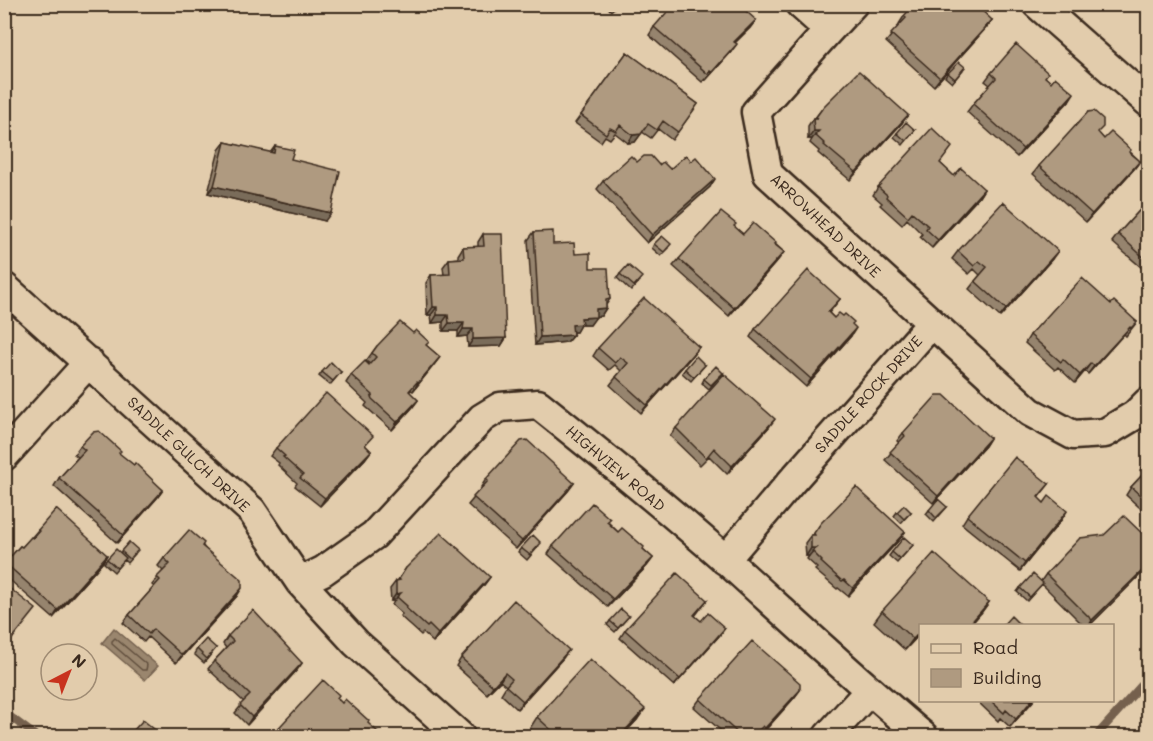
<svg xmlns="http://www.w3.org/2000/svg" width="1153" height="741" font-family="Mali,sans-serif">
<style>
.water{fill:#9a866e;stroke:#74614e;stroke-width:1.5}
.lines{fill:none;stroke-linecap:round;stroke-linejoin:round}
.shore{stroke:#614f3e;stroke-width:1.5}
.stream{stroke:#74614e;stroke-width:8}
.minor-casing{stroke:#3b2a1e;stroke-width:33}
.minor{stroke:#e2ccac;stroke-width:28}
.wall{fill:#96846e;stroke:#3b2a1e;stroke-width:1.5}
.shaded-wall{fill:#7a6c5a;stroke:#3b2a1e;stroke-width:1.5}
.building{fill:#af9a80;stroke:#3b2a1e;stroke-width:1.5}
.labels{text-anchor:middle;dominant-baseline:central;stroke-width:5;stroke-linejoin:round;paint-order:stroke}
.street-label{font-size:15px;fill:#3b2a1e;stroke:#e2ccac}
</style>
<rect width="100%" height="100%" fill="#e2ccac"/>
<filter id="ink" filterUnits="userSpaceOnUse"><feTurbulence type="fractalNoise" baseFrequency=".0167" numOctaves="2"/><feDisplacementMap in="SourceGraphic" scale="12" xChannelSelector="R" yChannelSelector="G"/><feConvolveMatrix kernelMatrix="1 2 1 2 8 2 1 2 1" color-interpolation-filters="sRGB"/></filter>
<g filter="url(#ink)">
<path class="water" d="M114,628L158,666L145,680L102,643Z"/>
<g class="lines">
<path class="shore" d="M115,638L147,665L146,670H142L112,644V641Z"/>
<path class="stream" d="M4,712L36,736
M1096,736L1148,678"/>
<defs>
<path id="minor" d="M800,4L829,30L756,112L768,174L932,323
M1037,4L1148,102
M829,30L853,4
M4,287L252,511L300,582L356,643L460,736
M4,456L89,362
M725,560L792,481L932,323L1030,412L1073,435L1105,433L1135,415L1148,402
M300,582L323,571L374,535L482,418L500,407L538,404C602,455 666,507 727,561C792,620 856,680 923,736
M828,736L869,691"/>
</defs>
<use href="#minor" class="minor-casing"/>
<use href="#minor" class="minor"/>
</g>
<path class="wall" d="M605,4H618L611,11Z
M904,16L992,20L986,28L934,86L886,42L900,25L899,24Z
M756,20L750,28L735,43L731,52L706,80L705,79L702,82L649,35L654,27Z
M627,52L698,104L672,140L658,129L651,138L642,132L635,142L628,143L615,133L610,139L605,136L601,142L575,123Z
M962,71L952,83L945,77L948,73Z
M991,73L1045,77L1069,101L1017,157L967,112L973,104L990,85L985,81Z
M824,106L902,123L850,180L818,153L819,151L810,143L812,139H808V126L813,118H815Z
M915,130L903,145L894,137L897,133Z
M1098,133L1104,139L1130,152L1140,161L1134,169L1086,222L1033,174L1039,166Z
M225,142L270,153L275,146L291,159L325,221L208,193L219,150Z
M637,162L659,165L710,187L647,243L597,189L603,181Z
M940,163L954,176L984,189L979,197L932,248L920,237L922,234L907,219L902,225L880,205L882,203L873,195L878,187Z
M1149,200V274L1112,242L1118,234Z
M734,227L743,234L775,244L784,252L778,260L729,316L673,266L679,259Z
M534,232L553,244L575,254L590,268L610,299L606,305V308L601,316H596L590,325H580L576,332H573V335L567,342L535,345L528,240Z
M483,234L506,338L501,346L468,347L467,336L458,337V331H443V322L432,323L431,315H427L426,283L431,275H444L443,267L449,259L458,258V255L463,247H478V242Z
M654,244L668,249L661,256L652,248Z
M958,251L1052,259L1000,317L969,289L980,275L974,269L969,274L952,259Z
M620,274L639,282L631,291L617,278Z
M840,299L829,313L834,318L852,325L851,336L806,387L750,337L755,329Z
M1111,304L1137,322L1126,336L1124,334L1088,374L1085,371L1075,383L1058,367L1055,370L1025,343L1030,335Z
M377,346H427L440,357L413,391L411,390L409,392L418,400L412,408L392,430L365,406L367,403L346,383L351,375L370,364L366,361Z
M699,347L693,355L641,413L610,385L621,371L615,365L609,370L593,356L598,348Z
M705,365L691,381L682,373L685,369Z
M322,372H341L330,385L319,376Z
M723,373L709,389L702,383L704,379Z
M769,427L727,474L709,456L700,465L670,436L676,428Z
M903,433L990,438L985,446L933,503L885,460L899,443L897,441Z
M80,446L119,454L163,490L157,498L117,543L54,486L59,478L78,457L74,454Z
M366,446L371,451L365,459L320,506L295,486L297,483L278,465L279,463L270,456L276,448Z
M1149,459V516L1126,495L1131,487L1144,473L1140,470Z
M486,479L574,483L568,491L516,549L468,505L482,488L481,487Z
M1049,484L1038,498L1062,519L1020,571L962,524L967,516Z
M947,507L934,522L926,514L929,510Z
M897,512H911L901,523L894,516Z
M608,522L618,532L643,549L653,558L647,566L608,607L548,554L553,546Z
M821,523L905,532L899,540L848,596L838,588L837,589L815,570L817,568L807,559L809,556H806L805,543L811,535H813Z
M38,530L107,555L102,563L53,618L4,575V564L20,546L22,547L32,537Z
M1149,540V566L1089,626H1084L1042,584L1027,601L1017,592L1020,588L1041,581L1046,574Z
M129,542L135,554L127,563L124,560L114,572L104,563L107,559L120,553Z
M913,545L897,563L889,556L892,552Z
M203,546L237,596L176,663L148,637L144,642L123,623L129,615L154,587L152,585L163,571L158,566L164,558Z
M538,547L527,560L518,552L521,548Z
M406,568L490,577L484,585L433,642L423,633L421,635L400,616L402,614L392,605L394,601H391L390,589L396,581L398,580Z
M707,600L695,616L701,621L725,628L719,636L674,686L620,638L625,630Z
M989,602L981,613L921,626V639L917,637L905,650L874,622L882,611Z
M629,616L615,632L607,625L610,621Z
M228,636L302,663L297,670L247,725L235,713L244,702L208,669L214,661L226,648L223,644Z
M216,648L204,663L194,654L197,649Z
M461,658H563L517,709L501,694L506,686L500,681L487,694L456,666Z
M800,690L794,698L760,736L757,734L755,736H727L694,707L700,699Z
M978,700H1034L1010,727L1000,718L998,721L977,701Z
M537,717L637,720L622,736H539L530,728Z
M133,731L157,736H131L130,735Z"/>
<path class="shaded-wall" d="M756,20L750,28L728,49L734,42Z
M992,20L986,28L934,86L940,78Z
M737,44L731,52L706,80L712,72Z
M1074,93L1069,101L1017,157L1023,149Z
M908,115L902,123L850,180L856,172Z
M814,131H819L812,139H808Z
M641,134L635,142L628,143L633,135Z
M1140,161L1134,169L1086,222L1092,214Z
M715,179L710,187L647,243L652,235Z
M214,186L331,213L325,221L208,193Z
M984,189L979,197L932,248L938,240Z
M1058,251L1052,259L1000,317L1006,309Z
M784,252L778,260L729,316L734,308Z
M433,307H437L431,315H427Z
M606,308L601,316L590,317L596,309Z
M437,315H448L443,322L432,323Z
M596,317L590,325H580L576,332H567L572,325L581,318Z
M449,323H464L458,331H443Z
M1130,327L1124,334L1088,374L1094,366Z
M856,328L851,336L806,387L811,379Z
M463,329H473L467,336L458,337Z
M573,335L567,342L535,345L540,337Z
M506,338L501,346L468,347L473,339Z
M699,347L693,355L641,413L647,405Z
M440,357L434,365L413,391L418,383Z
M1091,363L1085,371L1075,383L1080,375Z
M418,400L412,408L392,430L397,422Z
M775,419L769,427L727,474L732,466Z
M990,438L985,446L933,503L938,496Z
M371,451L365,459L320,506L325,498Z
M574,483L568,491L516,549L522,541Z
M163,490L157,498L117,543L123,535Z
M1067,511L1062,519L1020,571L1025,563Z
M905,532L899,540L848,596L853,588Z
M811,548H816L809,556H806Z
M107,555L102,563L53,618L58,610Z
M653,558L647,566L608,607L613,599Z
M1149,564V566L1089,626L1092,620Z
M490,577L484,585L433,642L438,634Z
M242,588L237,596L176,663L182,655Z
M401,593L394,601H391L396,594Z
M989,602L981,613L970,626H968Z
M725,628L719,636L674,686L680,679Z
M921,631L917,637L905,650L913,639Z
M569,650L563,658L517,709L523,701Z
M302,663L297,670L247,725L252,717Z
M505,673L500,681L487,694L493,686Z
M800,690L794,698L760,736L765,728Z
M1032,700H1034L1010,727L1016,719Z
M645,709L637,720L622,736H620Z"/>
<path class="building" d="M674,4H738L756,20L734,42L737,44L712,72L710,71L708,74L654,27Z
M914,4H975L992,20L940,78L891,34L906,18L904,16Z
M1016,44L1048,73L1045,77L1051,82L1055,77L1074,93L1023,149L973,104L996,78L991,73Z
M627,52L698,104L678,132L663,121L657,130L648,124L641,134L633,135L620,125L616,131L610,128L606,134L581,115Z
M959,62L965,67L955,79L948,73Z
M859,71L908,115L856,172L824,145L825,144L815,135L819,131H814L813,118H818L816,117L824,106Z
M1094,111L1103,119V127L1098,132L1104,139L1111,132L1131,150L1129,152L1140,161L1092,214L1039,166L1088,112Z
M906,122L915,130L906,141L897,133Z
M932,128L952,147L940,163L954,176L961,168L984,189L938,240L926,229L928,226L912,212L908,217L886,197L887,195L878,187Z
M225,142L274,153L275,146L294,150L291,159L340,171L331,213L214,186Z
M686,155L691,161L696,157L715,179L652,235L603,181L631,156L637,162L644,156H651L659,165L663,162L670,169Z
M1149,200V262L1118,234Z
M1003,202L1058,251L1006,309L975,281L987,267L979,261L974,266L958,251Z
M721,212L736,224L734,226L743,234L753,223L776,243L774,244L784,252L734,308L679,259Z
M553,231V244L574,243L575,254L590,253V268H608L610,299L606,300V308L596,309V317L581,318L582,324L572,325L573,335L540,337L534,232Z
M483,234H502L506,338L473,339V329H463L464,323H449L448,315H437V307H433L431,275L450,274L449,259L464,258L463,247L484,246Z
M662,236L671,244L664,252L654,244Z
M628,265L642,277L634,286L620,274Z
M808,270L840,299L828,312L834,318L839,313L843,316L845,314L854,322L852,324L856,328L811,379L755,329Z
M1082,278L1111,304L1114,301L1137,322L1131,328L1130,327L1094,366L1091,363L1080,375L1063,359L1061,362L1030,335Z
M644,298L699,347L647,405L616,377L628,363L620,357L615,363L598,348Z
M400,322L413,333L416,330L429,342L426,345L440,357L418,383L417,382L409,391L418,400L397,422L371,398L373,395L351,375L365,361L369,365L376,357L372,353L377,346Z
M4,348L8,352L9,360L4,365Z
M696,356L705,365L694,377L685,369Z
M331,362L341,372L333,381L322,372Z
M716,366L723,373L711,385L704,379Z
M724,374L775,419L732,466L714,448L706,458L676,428Z
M326,393L373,436L365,445L371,451L325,498L300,478L303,475L283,457L285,456L276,448Z
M937,395H944L990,438L938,496L890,452L905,436L903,433Z
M99,431L121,451L119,453L134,465L135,463L163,490L123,535L59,478L85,450L80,446L93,432Z
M527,440L574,483L522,541L473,497L488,481L486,479L521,441Z
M1015,457L1049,484L1038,497L1044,503L1049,496L1067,511L1025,563L967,516Z
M1147,470L1149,471V503L1131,487Z
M856,487L905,532L853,588L844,580L842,581L821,562L822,561L812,551L816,548H811V535H815L814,533L821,523Z
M938,499L947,507L936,518L929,510Z
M592,503L610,519L607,522L618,532L622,528L644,547L643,549L653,558L613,599L553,546Z
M904,505L911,512L904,519L897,512Z
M56,509L107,555L58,610L5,563L20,546L22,547L31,537L33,538L39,531L38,530Z
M1124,516L1149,540V564L1092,620L1046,574L1080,538L1104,535Z
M189,530L204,543L202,546L242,580V588L182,655L153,629L149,634L129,615L160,580L157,577L170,564L164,558Z
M441,533L490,577L438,634L429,625L427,627L406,608L407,606L397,597L401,593L396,594V581L400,580L399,579L406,568Z
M533,535L541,543L530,555L521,548Z
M904,537L913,545L900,559L892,552Z
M129,542L138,550L130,559L121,551Z
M116,549L126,558L117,568L107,559Z
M934,553L989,602L968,626H921V631L913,639L882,611Z
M677,573L707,600L694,615L701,621L708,613L725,628L680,679L625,630Z
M1033,574L1043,583L1030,597L1020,588Z
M4,584L36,609L4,649Z
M514,600L569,650L523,701L506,686L512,679L505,673L493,686L461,658Z
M621,609L629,616L618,628L610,621Z
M253,610L302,663L252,717L240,705L250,695L214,661L233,641L228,636Z
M1011,616L1021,626H1002Z
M206,639L216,648L207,659L197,649Z
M752,641L800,683V690L765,728L763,726L753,736H741L700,699Z
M590,659L645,709L620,736H564L565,735L561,732L558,736L537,717Z
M323,680L339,695L337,698L342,703L345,699L369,721L368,723L378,732L374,736H271Z
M990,700H1032L1016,719L1006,710L1004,713Z
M143,720L159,733L156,736H139L133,731Z
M651,728L659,736H644Z
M167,731L173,736H162Z"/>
</g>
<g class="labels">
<g class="street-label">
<text transform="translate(826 225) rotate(43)">ARROWHEAD DRIVE</text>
<text transform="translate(868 394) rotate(-48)">SADDLE ROCK DRIVE</text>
<text transform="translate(189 454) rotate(43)">SADDLE GULCH DRIVE</text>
<text transform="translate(616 468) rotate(40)">HIGHVIEW ROAD</text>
</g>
</g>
<rect width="1153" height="741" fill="none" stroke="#e2ccac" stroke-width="24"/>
<rect x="12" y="12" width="1129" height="717" fill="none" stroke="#3b2a1e" stroke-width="2" filter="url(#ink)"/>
<rect x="919" y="624" width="195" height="78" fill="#e2ccac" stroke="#9f8b73" stroke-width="1.5"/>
<rect x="931" y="644" width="30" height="9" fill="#e2ccac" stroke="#9f8b73" stroke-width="1.5"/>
<text x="973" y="654" font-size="18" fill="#3b2a1e">Road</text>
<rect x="931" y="669" width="30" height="18" fill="#af9a80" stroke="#9f8b73" stroke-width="1.5"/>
<text x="973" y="684" font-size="18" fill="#3b2a1e">Building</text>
<g transform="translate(69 672) rotate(42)"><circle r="28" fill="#e2ccac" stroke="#9f8b73" stroke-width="1.5"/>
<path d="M0-4.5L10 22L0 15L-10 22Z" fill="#c8321e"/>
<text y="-9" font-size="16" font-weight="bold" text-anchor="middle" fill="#3b2a1e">N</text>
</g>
</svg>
